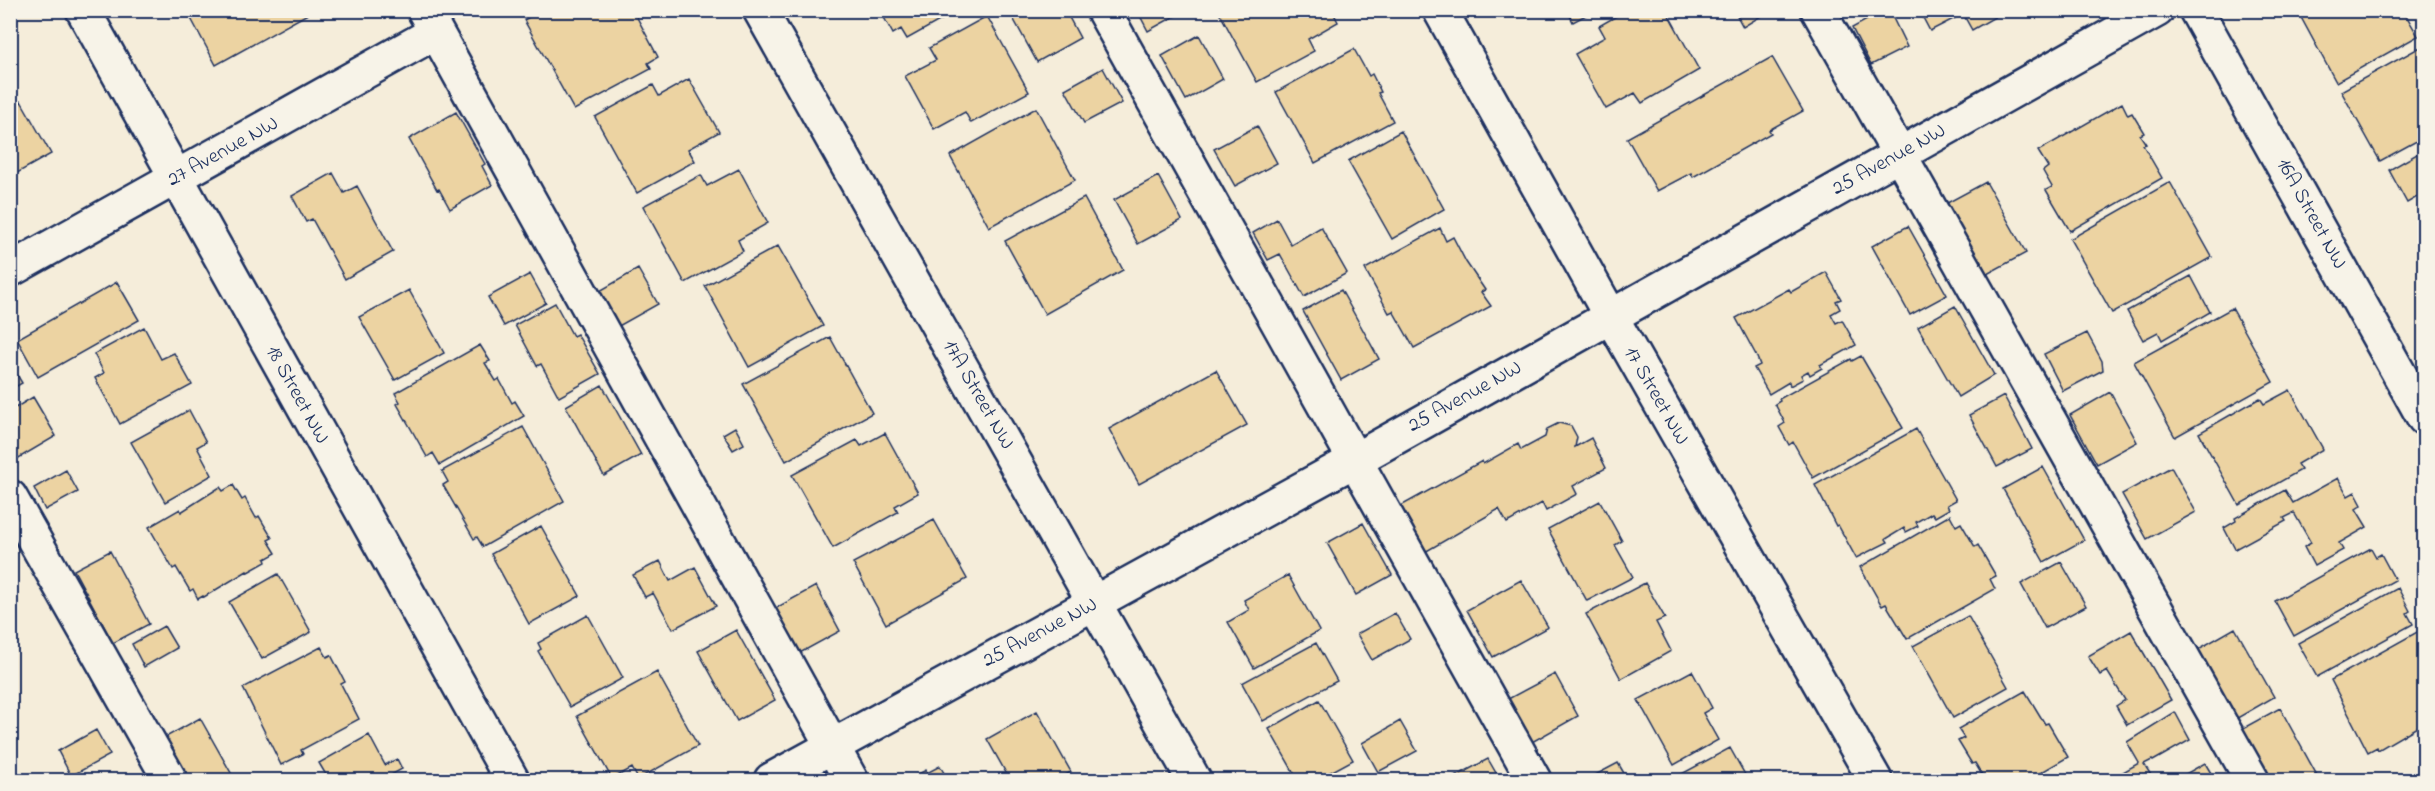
<svg xmlns="http://www.w3.org/2000/svg" width="2435" height="791" font-family="'Indie Flower',sans-serif">
<style>
.building{fill:#ecd3a2;stroke:#1b2f5e;stroke-width:1.5}
.lines{fill:none;stroke-linecap:round;stroke-linejoin:round}
.minor-casing{stroke:#1b2f5e;stroke-width:38}
.minor{stroke:#f7f3e8;stroke-width:33}
.labels{text-anchor:middle;dominant-baseline:central;stroke-width:4.5;stroke-linejoin:round;paint-order:stroke}
.street-label{font-size:21px;fill:#1b2f5e;stroke:#f7f3e8}
</style>
<rect width="100%" height="100%" fill="#f5edda"/>
<filter id="ink" filterUnits="userSpaceOnUse"><feTurbulence type="fractalNoise" baseFrequency=".0167" numOctaves="2"/><feDisplacementMap in="SourceGraphic" scale="12" xChannelSelector="R" yChannelSelector="G"/><feConvolveMatrix kernelMatrix="1 2 1 2 8 2 1 2 1" color-interpolation-filters="sRGB"/></filter>
<g filter="url(#ink)">
<path class="building" d="M188,10H312L313,11L216,65L187,11Z
M541,10H633L658,57L648,63L651,69L574,110L524,20Z
M880,10H959L907,39L901,29L893,34Z
M1027,10H1065L1080,38L1037,62L1013,18Z
M1137,10H1186L1148,31Z
M1218,10H1332L1338,22L1308,39L1314,51L1257,82Z
M1567,10H1595L1573,22Z
M1627,10H1666L1699,70L1642,103L1635,93L1606,109L1575,54L1605,37L1599,26Z
M1734,10H1771L1743,27Z
M1885,10H1889L1907,47L1871,65L1852,28Z
M1919,10H2007L1972,30L1963,14L1930,31Z
M2297,10H2403L2418,36L2336,82Z
M987,16L1029,92L971,123L965,112L934,129L905,76L936,60L929,48Z
M1199,35L1223,79L1186,100L1162,56Z
M2424,45V137L2380,161L2341,91Z
M1354,49L1369,76L1372,74L1381,92L1378,93L1393,121L1315,163L1276,92Z
M1772,57L1803,111L1769,130L1771,133L1693,177L1691,173L1657,191L1627,138Z
M1103,68L1122,103L1084,123L1065,89Z
M689,79L719,132L688,149L695,161L637,193L595,117L653,85L659,96Z
M21,101L51,154L10,177V107Z
M2122,103L2128,115L2132,113L2144,133L2140,135L2146,144L2143,145L2162,178L2070,231L2046,190L2052,187L2043,171L2048,167L2038,151Z
M1036,108L1075,180L989,227L950,156Z
M456,112L485,164L482,166L492,185L450,209L439,189L437,190L409,139Z
M1257,126L1277,163L1235,186L1214,149Z
M1401,131L1444,209L1392,239L1348,161Z
M2424,150V193L2407,203L2389,170Z
M739,169L768,223L738,240L743,251L685,283L643,206L701,175L707,186Z
M333,173L344,193L357,186L393,252L345,279L312,219L306,222L292,196Z
M1158,176L1182,220L1138,244L1114,200Z
M1986,182L2026,253L1987,274L1947,203Z
M2170,182L2212,257L2112,313L2070,239Z
M1084,198L1123,270L1045,314L1005,241Z
M1277,219L1291,245L1321,227L1347,273L1304,297L1280,254L1268,260L1253,233Z
M1908,226L1947,295L1910,315L1872,246Z
M1440,228L1446,241L1453,237L1466,262L1485,290L1481,292L1491,306L1414,348L1393,311L1389,313L1365,269Z
M778,246L823,326L749,367L705,286Z
M638,269L658,304L617,327L598,292Z
M1826,272L1841,299L1836,301L1840,309L1831,314L1836,323L1842,320L1856,345L1820,365L1822,368L1810,375L1808,371L1801,375L1803,379L1790,386L1789,382L1769,394L1754,368L1760,365L1756,355L1736,318L1789,289L1791,292Z
M530,274L546,303L504,326L488,297Z
M2191,276L2210,312L2162,340L2158,332L2143,340L2127,311Z
M117,282L139,320L38,377L17,339Z
M409,290L444,353L395,380L359,317Z
M1341,290L1379,359L1341,380L1303,311Z
M555,303L573,336L577,334L600,374L559,397L541,364L537,366L515,325Z
M1955,306L1994,375L1958,397L1918,327Z
M2232,308L2273,382L2175,437L2134,362Z
M144,327L161,359L174,353L192,385L120,424L95,378L104,373L94,354Z
M2087,333L2102,361L2103,370L2063,391L2044,354Z
M830,337L872,413L786,461L743,384Z
M480,345L490,361L485,363L496,381L499,379L512,403L515,401L524,416L440,465L433,453L427,457L397,404L400,402L395,393Z
M1861,356L1903,428L1813,478L1793,442L1789,445L1779,427L1785,423L1775,404L1780,401L1779,399L1851,359L1852,361Z
M10,363L22,383L10,390Z
M1216,370L1247,425L1139,484L1109,429Z
M602,385L641,455L604,476L566,406Z
M2290,390L2323,449L2297,464L2301,470L2239,505L2199,433L2260,398L2264,404Z
M2110,392L2137,442L2097,464L2070,415Z
M2004,396L2032,449L1997,467L1969,415Z
M33,397L56,436L17,459L10,448V411Z
M189,410L206,442L197,447L212,475L165,502L131,442Z
M1559,423L1571,426L1577,437L1575,447L1591,438L1606,468L1573,486L1577,494L1546,511L1542,503L1507,523L1499,509L1425,552L1399,507L1482,461L1483,464L1518,444L1521,450L1545,437L1547,429Z
M523,427L564,501L483,547L477,537L474,539L443,485L448,482L442,471Z
M735,427L744,444L733,450L723,434Z
M1916,429L1956,500L1947,505L1949,509L1935,517L1932,513L1916,522L1918,526L1906,532L1904,528L1886,539L1888,542L1856,558L1838,525L1836,526L1815,485Z
M885,433L918,493L895,506L898,512L833,548L792,475L857,440L861,446Z
M2043,467L2084,540L2044,562L2003,489Z
M2171,467L2196,512L2147,539L2122,494Z
M66,470L78,492L45,510L34,488Z
M2338,478L2348,496L2355,492L2362,505L2356,509L2367,527L2339,543L2343,550L2314,566L2304,547L2311,543L2294,513L2284,518L2286,521L2235,549L2224,528L2236,521L2235,518L2285,490L2293,503Z
M233,485L242,500L245,498L256,518L259,516L272,538L268,540L276,553L265,559L266,562L248,572L247,571L204,597L203,596L198,599L193,589L190,591L176,567L173,569L149,527L180,509L181,512L220,487L223,491Z
M1600,501L1622,541L1615,545L1633,577L1587,601L1548,529Z
M1950,515L1956,526L1961,523L1975,547L1978,545L1996,576L1990,579L1995,589L1907,639L1886,604L1882,606L1860,567Z
M934,520L967,579L886,624L853,563Z
M1363,523L1392,575L1356,595L1327,543Z
M541,526L580,596L529,624L491,554Z
M2371,548L2376,557L2381,554L2395,580L2294,636L2275,601Z
M110,551L149,624L113,643L74,570Z
M660,561L670,581L695,567L716,606L673,629L653,593L645,597L633,575Z
M2061,562L2086,606L2045,628L2021,584Z
M278,574L311,632L262,659L229,602Z
M1288,575L1319,631L1254,668L1228,622L1249,610L1244,600Z
M1521,580L1548,627L1493,657L1467,610Z
M1645,583L1665,618L1656,622L1671,651L1621,679L1586,614Z
M816,586L840,631L798,654L774,609Z
M2398,588L2410,611L2407,613L2413,624L2317,677L2298,643Z
M1395,613L1410,639L1372,660L1357,634Z
M588,615L623,678L570,707L538,651L541,649L538,643Z
M1968,616L2008,687L1953,718L1913,646Z
M164,626L177,648L144,667L132,644Z
M2235,628L2274,697L2234,720L2195,651Z
M736,630L775,700L737,721L698,651Z
M2131,631L2171,700L2127,725L2116,706L2125,700L2107,671L2100,675L2088,656Z
M2419,631L2420,633L2423,631L2424,634V723L2378,750L2377,747L2368,752L2331,680Z
M1316,643L1337,681L1263,721L1242,683Z
M321,647L327,657L331,655L345,682L341,684L359,719L301,750L303,754L281,765L243,688Z
M1692,671L1712,708L1703,713L1718,740L1674,765L1638,700Z
M657,672L698,746L638,779L632,768L612,779L577,716Z
M1555,674L1578,716L1532,742L1508,699Z
M2025,691L2045,724L2048,723L2068,757L2028,780H1985L1975,763L1972,764L1958,741L1964,738L1958,729Z
M1319,700L1353,760L1316,780H1298L1269,729Z
M2280,708L2319,779L2317,780H2265L2238,731Z
M1037,711L1071,772L1056,780H1010L987,739Z
M2175,712L2190,740L2153,761L2152,760L2144,764L2154,780H2109L2139,763L2127,742Z
M200,718L235,780H187L164,738Z
M1400,721L1417,751L1378,772L1362,743Z
M96,730L110,755L71,776L58,751Z
M369,735L385,765L397,759L402,769L391,775L394,780H329L319,763Z
M1730,748L1748,780H1681L1678,776Z
M1488,759L1500,780H1449Z
M1618,763L1628,780H1586Z
M2205,763L2215,780H2175Z
M940,766L948,780H907L926,770L927,773Z"/>
<g class="lines">
<defs>
<path id="minor" d="M83,10L512,780
M424,10L851,780
M760,10L1194,780
M1103,10L1534,780
M1440,10L1610,315L1875,780
M1818,10L2252,780
M2196,10L2424,418
M10,270L436,32
M10,497L170,780
M771,780L1355,460L2157,10"/>
</defs>
<use href="#minor" class="minor-casing"/>
<use href="#minor" class="minor"/>
</g>
</g>
<g class="labels">
<g class="street-label">
<text transform="translate(223 152) rotate(-29)">27 Avenue NW</text>
<text transform="translate(1889 160) rotate(-29)">25 Avenue NW</text>
<text transform="translate(2311 214) rotate(61)">16A Street NW</text>
<text transform="translate(297 395) rotate(61)">18 Street NW</text>
<text transform="translate(978 395) rotate(60)">17A Street NW</text>
<text transform="translate(1656 396) rotate(60)">17 Street NW</text>
<text transform="translate(1465 397) rotate(-29)">25 Avenue NW</text>
<text transform="translate(1040 633) rotate(-28)">25 Avenue NW</text>
</g>
</g>
<rect width="2435" height="791" fill="none" stroke="#f7f3e8" stroke-width="36"/>
<rect x="18" y="18" width="2399" height="755" fill="none" stroke="#1b2f5e" stroke-width="2" filter="url(#ink)"/>
</svg>
